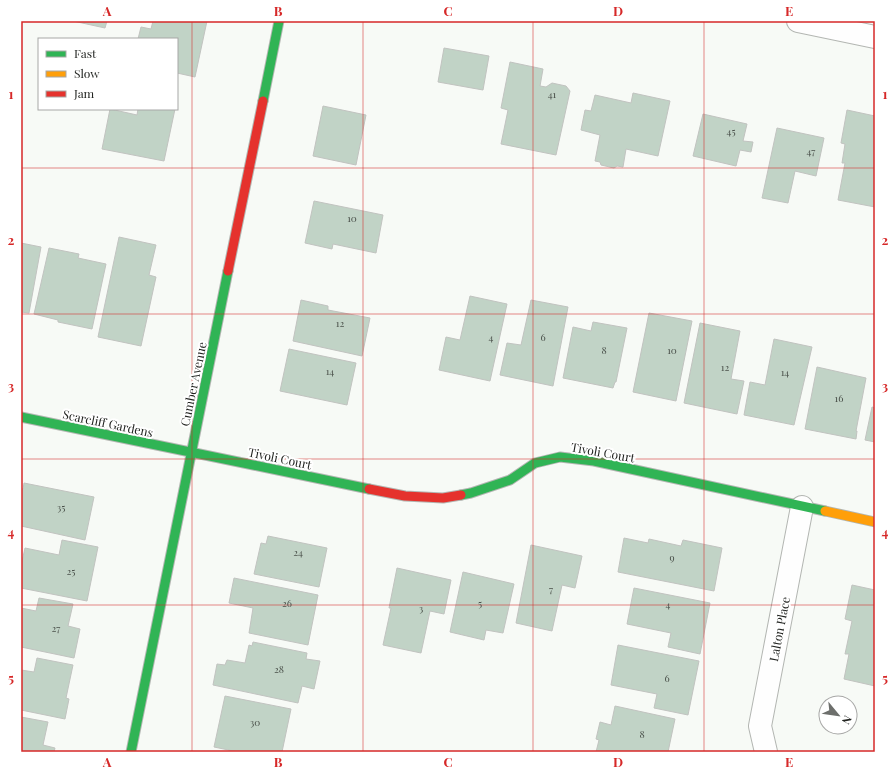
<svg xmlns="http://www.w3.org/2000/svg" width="896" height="773" font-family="'Playfair Display',serif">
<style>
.building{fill:#c1d3c6;stroke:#c1c3c0}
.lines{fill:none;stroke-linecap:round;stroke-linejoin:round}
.street-casing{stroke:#b3b6b2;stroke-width:24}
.fast-casing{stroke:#b3b6b2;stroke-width:11}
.slow-casing{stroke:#b3b6b2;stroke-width:11}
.jam-casing{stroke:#b3b6b2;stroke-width:11}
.street{stroke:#fefefe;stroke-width:22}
.fast{stroke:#30b455;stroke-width:9}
.slow{stroke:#ff9f0a;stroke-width:9}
.jam{stroke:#e5322d;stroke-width:9}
.grid{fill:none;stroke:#d62828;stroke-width:1;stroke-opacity:0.55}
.labels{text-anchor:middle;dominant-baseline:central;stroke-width:4;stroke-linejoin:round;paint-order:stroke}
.number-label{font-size:10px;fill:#4a504a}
.street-label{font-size:12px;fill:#222421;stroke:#fff}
.neatline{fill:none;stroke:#d62828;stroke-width:1.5}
.grid-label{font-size:13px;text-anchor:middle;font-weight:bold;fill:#d62828}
</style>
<rect width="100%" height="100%" fill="#f7faf6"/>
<path class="building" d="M73,21H107L105,28Z
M153,21H207L195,77L177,73V39H138L141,27L151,29Z
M444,48L489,56L483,90L438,82Z
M510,62L543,69L540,86L546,87L552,83L566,86L570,91L556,155L501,144L508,110L501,108Z
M633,93L670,101L658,156L626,149L623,167L617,166L614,168L601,165L600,162L595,161L600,135L581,130L585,110L591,111L595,95L631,103Z
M323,106L366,115L356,165L313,156Z
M110,109L137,115L138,109H175L164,161L102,149Z
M847,110L875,116V207L838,200L845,163H842L845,144L841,143Z
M703,114L747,124L743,141L753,142L751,152L740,150L736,166L693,156Z
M777,128L824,138L816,176L795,171L788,203L762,198Z
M314,201L383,215L376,253L333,244L332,249L305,243Z
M119,237L156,245L149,275L156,277L141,346L98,337Z
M21,243L41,247L29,313L21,312Z
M49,248L79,254L78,258L106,264L92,329L58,322V320L34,314Z
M470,296L507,304L490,381L439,370L446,337L460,340Z
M301,300L328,306V310L370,318L362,356L293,341Z
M531,300L568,307L553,386L500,375L507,343L521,345Z
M649,313L692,321L676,401L633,392Z
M593,322L627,328L616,382H615L613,388L563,378L573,327L591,331Z
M700,323L740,331L731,379L744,381L737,414L684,403Z
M774,339L812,347L794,425L744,415L750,382L765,385Z
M289,349L356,363L347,405L280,391Z
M817,367L866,378L856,431H857L856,439L805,429Z
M872,407L875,408V442L865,440Z
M24,483L94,497L85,540L21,526V489H23Z
M268,536L327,548L319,587L254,574L261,543L266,544Z
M624,538L648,543L649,539L681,546L683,540L722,548L714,591L618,572Z
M62,540L98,547L87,601L21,588V566L25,548L59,555Z
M531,545L582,556L575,588L562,585L552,631L516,623Z
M397,568L451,580L444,614L430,611L421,653L383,645L391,608H389Z
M463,572L514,584L503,633L486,630L484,640L450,632Z
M234,578L318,595L308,645L249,633L253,608L229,603Z
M852,585L875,590V686L844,679L849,654H845L852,621L845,619Z
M634,588L710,603L700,654L668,647L671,633L627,624Z
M39,598L73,604L68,626L80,629L74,658L21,647V608L36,611Z
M253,642L307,653L306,659L320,661L314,689L302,686L298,703L213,685L217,664L225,665L227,660L245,663L249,645L252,646Z
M618,645L699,661L688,715L654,708L657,694L611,685Z
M37,658L73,665L66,698L69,699L65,719L21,710V670L34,672Z
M225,696L291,709L282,752H238L214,747Z
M615,706L675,719L668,752H596L599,740L596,739L600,722L611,725Z
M21,717L48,722L43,745L55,748L54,752H21Z"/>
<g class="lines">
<defs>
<path id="street" d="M798,21L875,37
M766,752L760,726L802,507"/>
<path id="fast" d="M263,101L279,21
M21,417L369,489
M461,495L471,493L510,480L535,463L560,457L594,461L825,511
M131,752L228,271"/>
<path id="slow" d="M825,511L875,522"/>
<path id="jam" d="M228,271L263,101
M369,489L405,496L443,498L461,495"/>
</defs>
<use href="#street" class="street-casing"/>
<use href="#fast" class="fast-casing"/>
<use href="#slow" class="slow-casing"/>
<use href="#jam" class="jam-casing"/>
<use href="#street" class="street"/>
<use href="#fast" class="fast"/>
<use href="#slow" class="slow"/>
<use href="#jam" class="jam"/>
</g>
<path class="grid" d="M192,21V752M363,21V752M533,21V752M704,21V752M21,168H875M21,314H875M21,459H875M21,605H875"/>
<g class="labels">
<g class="number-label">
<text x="552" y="94">41</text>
<text x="731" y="131">45</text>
<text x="811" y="151">47</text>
<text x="352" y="218">10</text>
<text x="340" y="323">12</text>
<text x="491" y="337">4</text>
<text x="543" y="337">6</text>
<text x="604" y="350">8</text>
<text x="672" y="350">10</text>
<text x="725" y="367">12</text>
<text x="330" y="371">14</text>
<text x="785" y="372">14</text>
<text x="839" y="398">16</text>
<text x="61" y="507">35</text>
<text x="298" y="552">24</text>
<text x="672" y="557">9</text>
<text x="71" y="571">25</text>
<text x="551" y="589">7</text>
<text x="287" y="603">26</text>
<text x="480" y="603">5</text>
<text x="668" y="604">4</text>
<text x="421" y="608">3</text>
<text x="56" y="628">27</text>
<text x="279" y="669">28</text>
<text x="667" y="678">6</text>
<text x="255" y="722">30</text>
<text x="642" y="734">8</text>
</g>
<g class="street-label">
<text transform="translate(193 384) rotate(-78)">Cumber Avenue</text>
<text transform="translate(108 423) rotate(12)">Scarcliff Gardens</text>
<text transform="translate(603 452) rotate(10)">Tivoli Court</text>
<text transform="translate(280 458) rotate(12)">Tivoli Court</text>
<text transform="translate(779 629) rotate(-79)">Lalton Place</text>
</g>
</g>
<rect width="896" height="773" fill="none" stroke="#ffffff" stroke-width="44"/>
<rect x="38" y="38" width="140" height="72" fill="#ffffff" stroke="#a7a7a6"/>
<rect x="46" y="51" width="20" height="6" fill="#30b455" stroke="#a7a7a6"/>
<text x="74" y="58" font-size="12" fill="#222421">Fast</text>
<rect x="46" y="71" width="20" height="6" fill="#ff9f0a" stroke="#a7a7a6"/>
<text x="74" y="78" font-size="12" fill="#222421">Slow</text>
<rect x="46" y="91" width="20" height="6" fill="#e5322d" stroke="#a7a7a6"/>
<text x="74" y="98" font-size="12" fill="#222421">Jam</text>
<g transform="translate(838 715) rotate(119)"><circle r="19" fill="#ffffff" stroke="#a7a7a6"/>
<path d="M0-3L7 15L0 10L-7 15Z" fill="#6d6f6c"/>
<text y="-6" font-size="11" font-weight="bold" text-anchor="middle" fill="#222421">N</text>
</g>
<rect x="22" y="22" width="852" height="729" class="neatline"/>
<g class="grid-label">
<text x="107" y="16">A</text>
<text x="278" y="16">B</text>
<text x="448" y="16">C</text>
<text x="618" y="16">D</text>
<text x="789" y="16">E</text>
<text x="11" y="99">1</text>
<text x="885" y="99">1</text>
<text x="11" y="245">2</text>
<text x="885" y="245">2</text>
<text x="11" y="391">3</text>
<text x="885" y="391">3</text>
<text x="11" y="537">4</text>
<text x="885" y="537">4</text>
<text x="11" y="683">5</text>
<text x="885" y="683">5</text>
<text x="107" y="767">A</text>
<text x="278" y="767">B</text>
<text x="448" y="767">C</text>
<text x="618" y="767">D</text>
<text x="789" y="767">E</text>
</g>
</svg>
